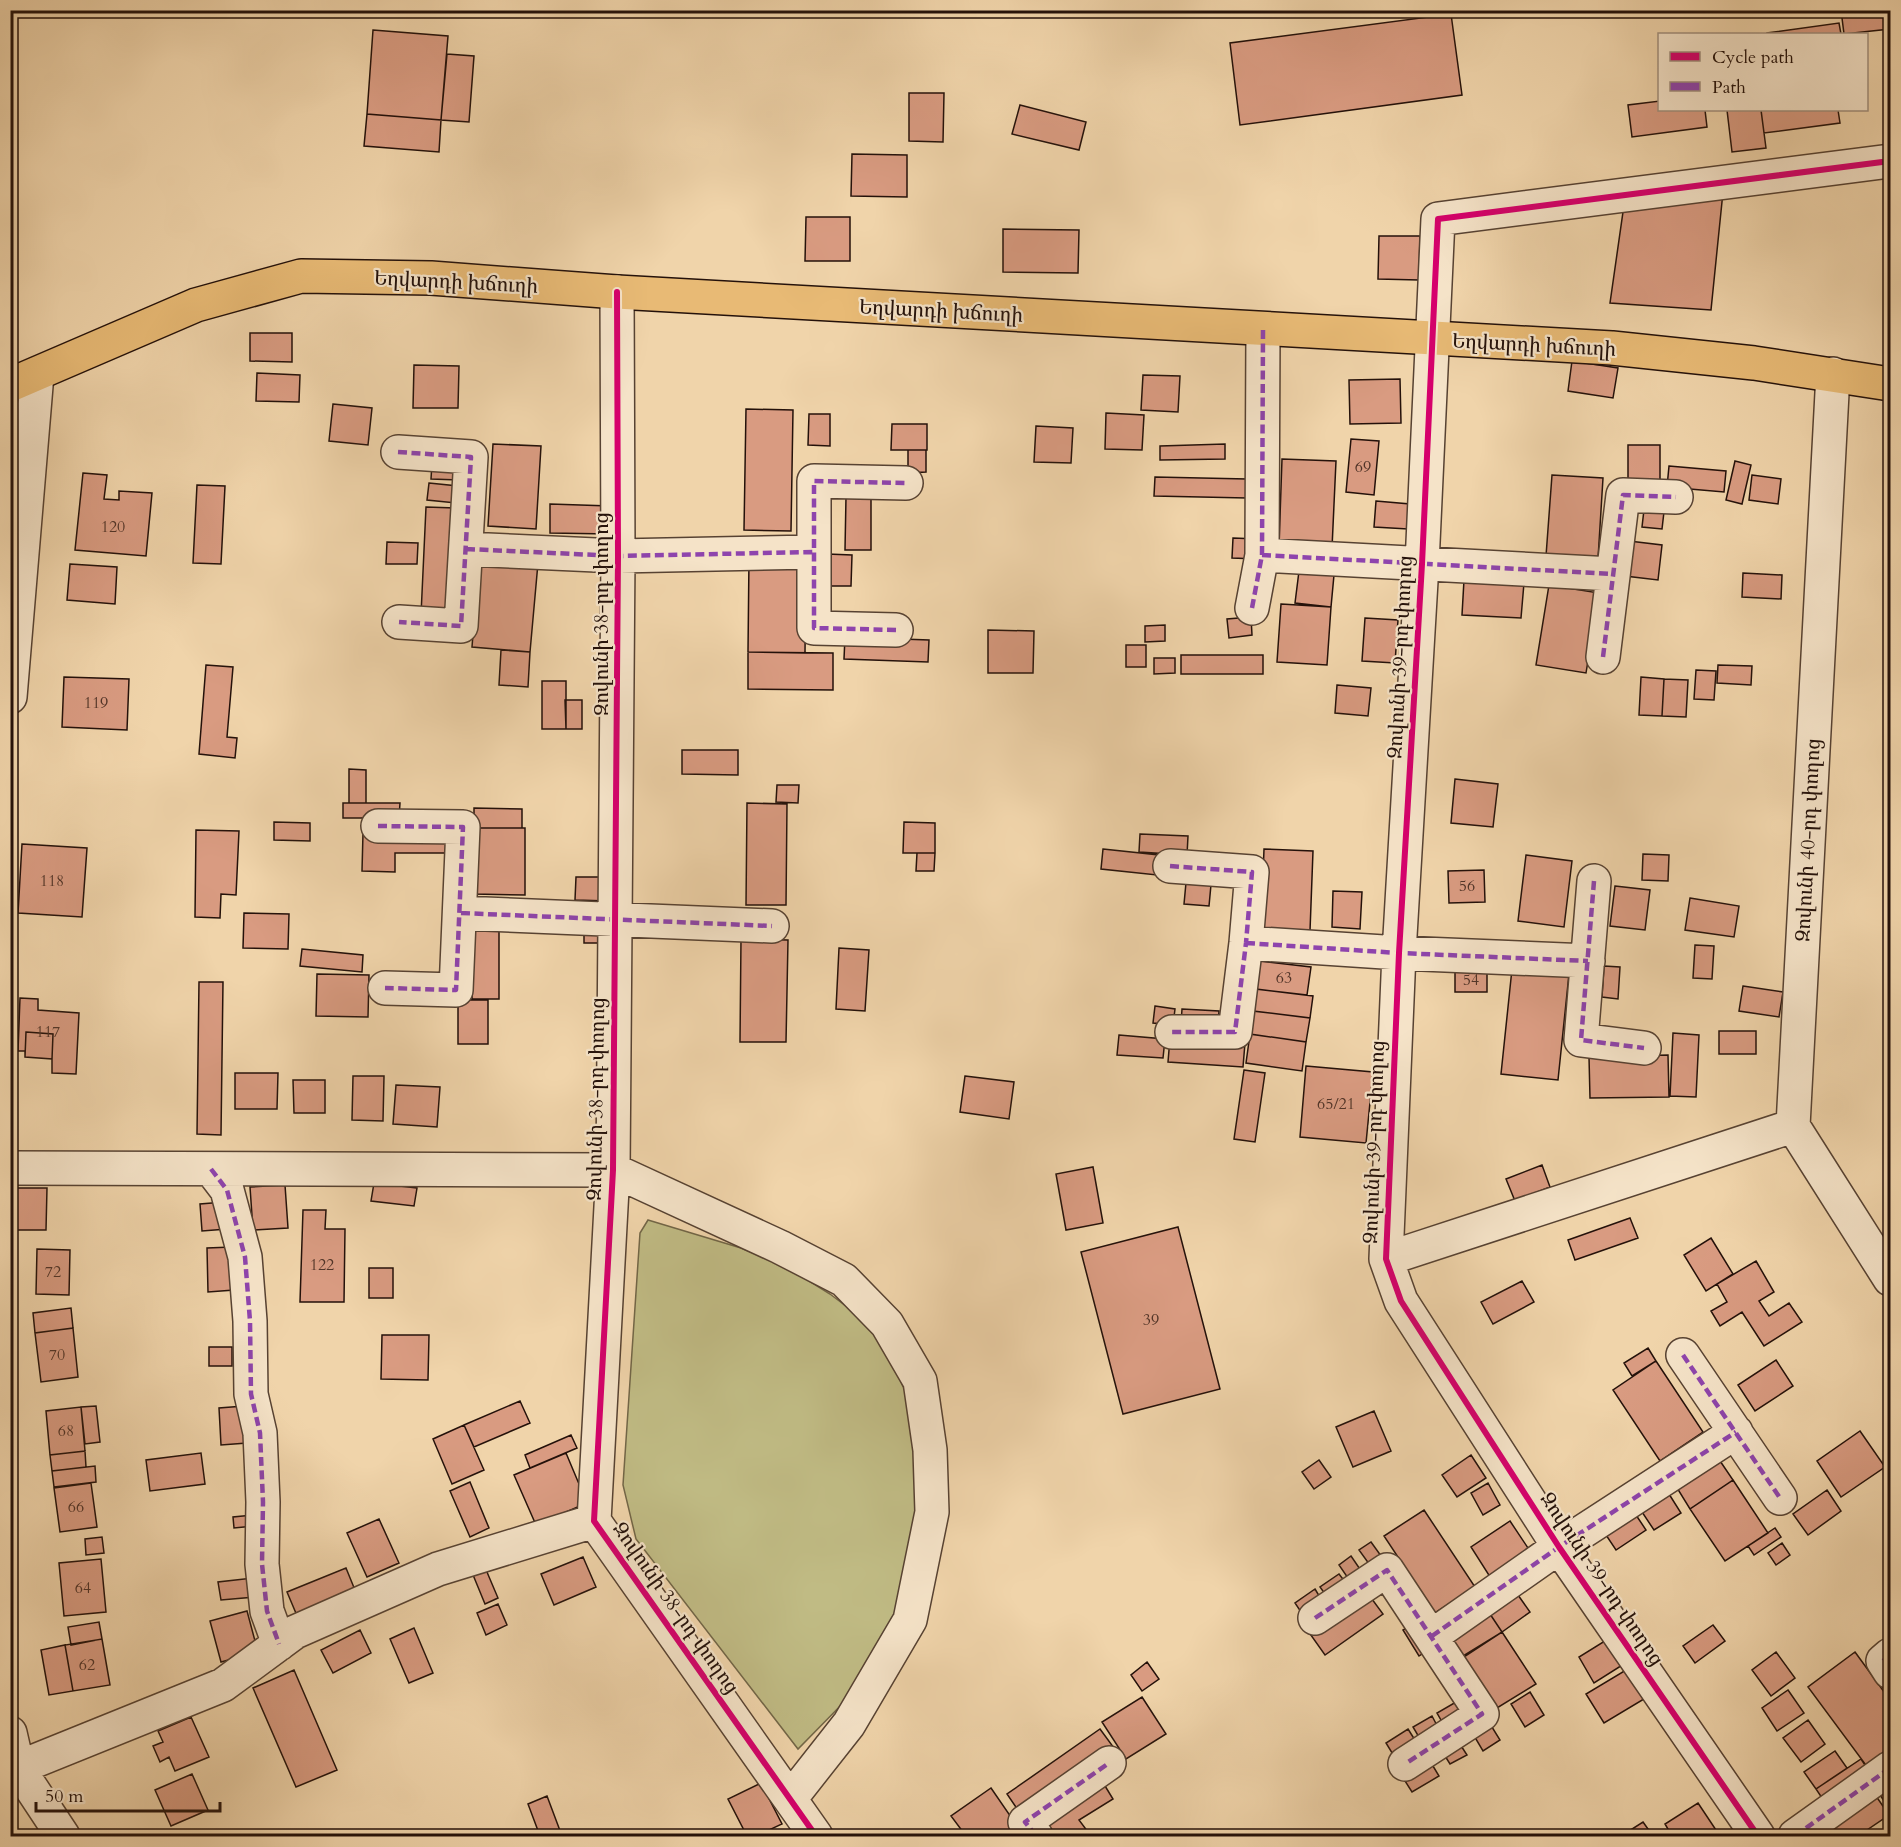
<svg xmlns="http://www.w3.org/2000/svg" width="1901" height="1847" font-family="Cardo,'Noto Serif Armenian',serif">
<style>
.green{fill:#c0bb84;stroke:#726647;stroke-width:1.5}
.building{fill:#d99b81;stroke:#24110a;stroke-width:1.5}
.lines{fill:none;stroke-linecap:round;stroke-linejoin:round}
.minor-casing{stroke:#574232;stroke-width:36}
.major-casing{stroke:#24110a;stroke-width:36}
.minor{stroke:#f5e3c8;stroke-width:33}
.major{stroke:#e8ba75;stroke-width:33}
.quiet{stroke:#8e44ad;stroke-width:4.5;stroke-dasharray:9 4.5;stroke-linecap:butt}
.cycleway-casing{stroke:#f5e3c8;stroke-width:10}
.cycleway{stroke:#d6006c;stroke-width:6}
.labels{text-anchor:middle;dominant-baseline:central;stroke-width:4.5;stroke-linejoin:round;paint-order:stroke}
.number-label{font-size:16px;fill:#513428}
.street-label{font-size:20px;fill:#24110a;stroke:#f5e3c8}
</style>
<rect width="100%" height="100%" fill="#f0d4aa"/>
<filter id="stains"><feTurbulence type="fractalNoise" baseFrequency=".00333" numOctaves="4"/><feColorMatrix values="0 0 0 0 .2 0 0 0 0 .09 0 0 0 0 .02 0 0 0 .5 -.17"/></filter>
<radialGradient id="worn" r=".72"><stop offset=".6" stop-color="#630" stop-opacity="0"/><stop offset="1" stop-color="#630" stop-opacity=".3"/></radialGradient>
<path class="green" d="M648,1220L741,1248L785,1266L830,1294L863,1319L878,1339L895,1368L908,1398L917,1450V1538L889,1638L853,1693L798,1749L636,1539L623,1485L640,1233Z"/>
<path class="building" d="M1841,10H1890V29L1844,34Z
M1451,14L1462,95L1240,125L1230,43Z
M1839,23L1841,34H1767V33Z
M373,30L448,36L441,120L367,114Z
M447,54L474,56L469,122L441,120Z
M909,93H944L943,142L909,141Z
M1660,101V110H1705L1707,127L1632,137L1628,105Z
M1020,105L1086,122L1079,150L1012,134Z
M1727,110H1761L1766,148L1732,152Z
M1761,110H1838L1840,123L1764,133Z
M367,114L441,120L439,152L364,146Z
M852,154L907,155V197L851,196Z
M1723,192L1711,310L1610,303L1624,205Z
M806,217H850V261H805Z
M1003,229L1079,230L1078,273L1003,272Z
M1379,236H1420L1419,280L1378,279Z
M250,333H292V362L250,361Z
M1572,361L1618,368L1613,398L1568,391Z
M414,365L459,366L458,408H413Z
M257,373L300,375L299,402L256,401Z
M1143,375L1180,376L1178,412L1141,410Z
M1400,379L1401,423L1350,424L1349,380Z
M333,404L372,408L368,445L329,441Z
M746,409L793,410L791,531L744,530Z
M1106,413L1144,415L1142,450L1105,449Z
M809,414H830V446L808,445Z
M892,424H927V450H891Z
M1036,426L1073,428L1071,463L1034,462Z
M1351,439L1379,441L1374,495L1346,492Z
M493,444L541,446L536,529L488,526Z
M1225,444V459L1160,460V446Z
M1628,445H1660V483H1628Z
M908,450H926V472L908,473Z
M1282,459L1336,461L1332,548L1279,546Z
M1735,461L1751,465L1742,504L1726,500Z
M432,463L460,465L459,480L431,479Z
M1669,466L1726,471L1724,492L1667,487Z
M83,473L107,475L104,499L119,500V491L152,493L146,556L75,550Z
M1552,475L1603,478L1598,559L1546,556Z
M1752,475L1781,479L1778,504L1749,500Z
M1155,477L1247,479V498L1154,496Z
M429,483L458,486L456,503L427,500Z
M197,485L225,486L221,564L193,563Z
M846,497H871V550H845Z
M1376,501L1410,504L1408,529L1374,527Z
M1645,501L1665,503L1662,529L1642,527Z
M550,504L610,506V534L550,533Z
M426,507L455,508L450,616L421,615Z
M1233,538L1257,539V559L1232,558Z
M1629,541L1662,545L1658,580L1625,576Z
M387,542L418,543L417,564H386Z
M827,554L852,555L851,586H827Z
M479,558L538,563L530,652L472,647Z
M749,558H806L805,653L748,652Z
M70,564L117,567L115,604L67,600Z
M1299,571L1334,575L1331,607L1295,603Z
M1743,573L1782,575L1781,599L1742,597Z
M1464,580L1524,583L1521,618L1462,615Z
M1549,585L1599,593L1586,673L1536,665Z
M1281,604L1331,607L1327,665L1277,662Z
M1251,617L1252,635L1229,638L1227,619Z
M1365,618L1398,620L1395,663L1362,661Z
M1165,625V641L1145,642V626Z
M988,630L1034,631L1033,673H988Z
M845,637L929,640L928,662L844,659Z
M1126,645H1146V667H1126Z
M501,650L530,652L528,687L499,685Z
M748,652L833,653V690L748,689Z
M1181,655H1263V674H1181Z
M1154,658H1175V673L1154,674Z
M206,665L233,667L227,737L237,738L235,758L199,754Z
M1718,665L1752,666L1751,685L1717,683Z
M1696,670L1716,671L1714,700L1694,699Z
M64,677L129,679L127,730L62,727Z
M1641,677L1664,679L1662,716L1639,715Z
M1664,679L1688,680L1686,717L1662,716Z
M542,681H566V729H542Z
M1337,685L1371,688L1368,716L1335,713Z
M565,700H582V729H566Z
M682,750H738V775L682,774Z
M349,769L366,770V803H349Z
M1455,779L1498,784L1493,827L1451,823Z
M777,785H799L798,803L776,802Z
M343,803H400L399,818H343Z
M747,803L787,804L786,905H746Z
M474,808L522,809V828H474Z
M274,822L310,823V841L274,840Z
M904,822L935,823V853H903Z
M474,828H525V895L473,894Z
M196,830L239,831L236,895L221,894L220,918L195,917Z
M363,833L448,834V853H395V872L362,871Z
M1140,834L1188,836L1187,855L1139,852Z
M22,844L87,848L82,917L18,913Z
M1103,849L1159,855L1157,875L1101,869Z
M1264,849L1313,851L1310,931L1261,930Z
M917,853H935L934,871H916Z
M1643,854L1669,855L1668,881L1642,880Z
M1526,855L1572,861L1564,927L1518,921Z
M1484,870L1485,902L1449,903L1448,871Z
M1187,872L1212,874L1209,906L1184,904Z
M576,877H609V901L575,900Z
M1615,886L1650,890L1645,930L1610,926Z
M1333,891L1362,892L1360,929L1332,927Z
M1690,898L1739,906L1734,937L1685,930Z
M244,913L289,914L288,949L243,948Z
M584,920L606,943H584Z
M473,922H499V999H472Z
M741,939L788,940L786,1042H740Z
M1695,945L1714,946L1712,979L1693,978Z
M839,948L869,950L865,1011L836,1009Z
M302,949L363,955L362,972L300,966Z
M1260,961L1311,967L1307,995L1256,989Z
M1604,966L1620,967L1618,999L1602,997Z
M1455,968H1487V992H1455Z
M1512,969L1569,974L1558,1080L1501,1074Z
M317,974L369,975L368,1017L316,1016Z
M199,982H223L221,1135L197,1134Z
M1743,986L1783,992L1779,1017L1739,1011Z
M1256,989L1313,996L1310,1018L1253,1011Z
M20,998L38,999V1010L79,1013L76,1074L52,1073V1059L25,1057V1051H18Z
M458,1000H488V1044H458Z
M1155,1006L1175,1009L1173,1025L1153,1023Z
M1182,1009L1219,1011L1218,1027L1181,1024Z
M1253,1011L1310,1018L1306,1042L1250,1034Z
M1719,1031H1756V1054H1719Z
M26,1032L53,1034L52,1059L25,1057Z
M1673,1033L1699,1035L1696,1097L1670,1096Z
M1250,1034L1306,1042L1302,1071L1246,1063Z
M1119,1035L1165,1039L1163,1058L1117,1055Z
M1170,1038L1245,1043L1243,1067L1168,1062Z
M1668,1055L1669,1097L1590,1098L1589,1057Z
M1306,1066L1373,1072L1366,1143L1300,1137Z
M1244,1070L1265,1073L1255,1142L1234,1139Z
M235,1073H278L277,1109H235Z
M353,1076H384L383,1121L352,1120Z
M965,1076L1014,1082L1009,1119L960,1112Z
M293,1080H325V1113H294Z
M396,1085L440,1087L437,1127L393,1124Z
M1542,1165L1550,1187L1515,1201L1506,1179Z
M1093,1167L1103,1223L1066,1230L1056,1174Z
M374,1183L417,1188L414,1206L371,1201Z
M285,1185L288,1228L253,1230L250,1187Z
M11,1188H47L46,1230H11Z
M224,1202L227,1229L202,1231L200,1204Z
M303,1210H326L325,1229H345L344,1302H300Z
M1630,1218L1638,1238L1575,1260L1568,1240Z
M1178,1227L1220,1389L1123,1414L1081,1252Z
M1711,1238L1733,1274L1706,1291L1684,1255Z
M232,1247L234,1290L208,1292L207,1248Z
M37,1249L70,1250L69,1295L36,1294Z
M1756,1261L1774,1292L1759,1301L1769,1316L1789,1303L1802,1322L1764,1346L1742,1312L1720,1326L1711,1311L1727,1302L1717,1284Z
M369,1268H393V1298H369Z
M1522,1281L1534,1302L1493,1324L1481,1302Z
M71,1308L73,1328L35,1333L33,1313Z
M73,1328L78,1377L41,1382L35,1333Z
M382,1335H429L428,1380L381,1379Z
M209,1347H232V1366H209Z
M1648,1348L1656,1361L1632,1376L1624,1363Z
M1776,1360L1793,1386L1755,1411L1738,1385Z
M1656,1361L1703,1432L1660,1461L1613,1390Z
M520,1401L530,1423L474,1447L464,1425Z
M96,1406L100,1442L85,1444L81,1407Z
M244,1406L247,1443L221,1445L219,1408Z
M81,1407L85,1451L50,1455L46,1411Z
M1374,1411L1391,1451L1353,1467L1336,1427Z
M464,1425L484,1470L452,1484L433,1439Z
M1860,1431L1885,1467L1841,1497L1817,1461Z
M571,1435L577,1448L530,1468L525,1455Z
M85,1451L86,1467L52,1471L50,1455Z
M201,1453L205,1484L150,1491L146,1460Z
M566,1453L587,1503L536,1525L514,1475Z
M1471,1455L1486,1478L1457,1497L1442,1475Z
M1716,1455L1733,1480L1690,1509L1674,1483Z
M1319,1460L1331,1477L1314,1489L1302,1472Z
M95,1466L96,1482L54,1487L52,1471Z
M1733,1480L1768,1533L1725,1561L1690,1509Z
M470,1482L489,1528L470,1537L450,1491Z
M91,1483L97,1527L60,1532L54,1488Z
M1488,1483L1500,1505L1483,1515L1471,1493Z
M1827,1490L1841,1511L1808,1535L1793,1514Z
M1669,1494L1681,1513L1654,1530L1642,1512Z
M1424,1510L1475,1587L1435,1613L1384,1536Z
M1634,1512L1646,1530L1616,1550L1604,1532Z
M253,1515L254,1526L234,1528L233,1517Z
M379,1519L399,1563L367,1577L347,1533Z
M1510,1521L1532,1554L1492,1580L1471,1547Z
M1775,1528L1781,1537L1754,1555L1748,1546Z
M102,1537L104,1553L86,1555L85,1539Z
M1371,1542L1384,1560L1372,1568L1359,1550Z
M1782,1543L1790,1555L1776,1565L1768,1553Z
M1351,1556L1364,1575L1352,1584L1339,1565Z
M583,1557L596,1587L554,1605L541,1574Z
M101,1559L106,1612L64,1616L59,1563Z
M484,1565L498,1598L485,1604L471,1570Z
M346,1568L357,1595L298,1618L287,1592Z
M1339,1574L1349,1587L1330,1601L1320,1587Z
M253,1578L255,1597L221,1600L218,1582Z
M1315,1589L1324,1604L1305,1618L1295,1603Z
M1366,1591L1383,1614L1325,1655L1308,1631Z
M1518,1595L1530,1612L1502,1632L1490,1614Z
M498,1604L507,1625L486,1635L477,1613Z
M247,1611L258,1652L221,1662L210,1621Z
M1490,1614L1502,1632L1464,1657L1453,1640Z
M99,1622L102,1639L71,1645L68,1627Z
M1415,1623L1431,1648L1419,1656L1403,1630Z
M1713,1625L1725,1641L1695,1663L1683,1646Z
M414,1628L433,1673L409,1683L390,1639Z
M360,1630L371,1653L333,1673L321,1650Z
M1502,1632L1536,1684L1497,1708L1463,1656Z
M102,1639L110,1685L73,1691L65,1645Z
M1608,1639L1624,1664L1594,1683L1579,1657Z
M65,1645L73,1691L49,1695L41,1650Z
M1776,1652L1795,1678L1771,1696L1752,1670Z
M1855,1652L1890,1700V1751L1868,1768L1808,1687Z
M1147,1662L1159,1679L1142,1691L1131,1675Z
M294,1670L337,1770L296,1787L253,1688Z
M1626,1670L1644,1699L1604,1723L1586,1694Z
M1788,1690L1804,1713L1777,1731L1762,1708Z
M1530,1692L1544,1715L1525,1727L1511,1704Z
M1142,1697L1166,1734L1126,1759L1102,1722Z
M1456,1702L1465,1715L1445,1727L1437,1713Z
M1432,1716L1441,1733L1423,1744L1413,1727Z
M191,1717L209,1757L175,1771L169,1757L160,1762L153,1746L163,1742L158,1731Z
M1487,1719L1500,1740L1483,1751L1470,1729Z
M1808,1720L1825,1744L1801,1762L1783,1738Z
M1100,1729L1114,1748L1020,1813L1007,1794Z
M1408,1729L1420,1748L1397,1761L1386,1743Z
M1456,1738L1467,1755L1450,1764L1440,1748Z
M1835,1751L1847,1768L1816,1789L1804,1772Z
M1427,1756L1439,1776L1412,1792L1400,1773Z
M1861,1759L1871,1774L1826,1804L1816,1789Z
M192,1774L208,1810L171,1826L155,1790Z
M1102,1781L1113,1799L1079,1820L1091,1836H1055L1044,1820Z
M761,1783L782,1824L756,1836H747L728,1799Z
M1890,1783V1810L1878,1792Z
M991,1788L1024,1836H966L951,1816Z
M547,1796L562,1836H540L528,1804Z
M1876,1796L1889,1815L1858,1836H1816Z
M1698,1803L1720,1836H1672L1665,1824Z
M1643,1822L1653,1836H1621Z"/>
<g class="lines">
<defs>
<path id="minor" d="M617,292L618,556L613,1170L594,1521L816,1836
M1833,374L1793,1126L1890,1279
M398,452L471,457L461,626L399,622
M466,549L618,556L813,552
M1262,555L1612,574
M1252,608L1262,555L1263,330
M896,630L814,628V481L906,483
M1603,657L1623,495L1676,497
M10,697L37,374
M378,826L463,827L456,990L385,988
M1170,866L1252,872L1246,943L1235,1032H1172
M1594,881L1581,1040L1644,1048
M461,913L772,926
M1246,943L1399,953L1588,961
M10,1168L613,1170L780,1247L844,1280L887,1324L920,1381L930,1450L932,1512L910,1620L849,1724L790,1799
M211,1169L227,1190L245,1257L250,1321L251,1394L260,1433L263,1502L262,1564L267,1611L279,1644
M1386,1259L1793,1126
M1683,1355L1780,1498
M1315,1618L1387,1570L1482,1714L1405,1764
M1432,1636L1559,1547L1736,1432
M1890,1655L1883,1661L1890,1672
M10,1733L18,1768L63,1836
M10,1771L223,1685L295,1632L438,1569L594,1521
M1036,1836L1025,1822L1109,1763
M1758,1836L1559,1547L1401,1301L1386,1259L1399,953L1422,564L1438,219L1890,161
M1795,1836L1890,1768"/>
<path id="major" d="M10,385L196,305L301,276L431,278L617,292L1612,348L1754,363L1890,384"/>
</defs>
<use href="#minor" class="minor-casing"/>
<use href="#major" class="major-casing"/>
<use href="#minor" class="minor"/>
<use href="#major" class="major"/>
<path class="quiet" d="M398,452L471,457L461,626L399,622
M466,549L618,556L813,552
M1262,555L1612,574
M1252,608L1262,555L1263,330
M896,630L814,628V481L906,483
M1603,657L1623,495L1676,497
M378,826L463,827L456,990L385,988
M1170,866L1252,872L1246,943L1235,1032H1172
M1594,881L1581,1040L1644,1048
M461,913L772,926
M1246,943L1399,953L1588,961
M211,1169L227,1190L245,1257L250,1321L251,1394L260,1433L263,1502L262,1564L267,1611L279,1644
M1683,1355L1780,1498
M1315,1618L1387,1570L1482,1714L1405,1764
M1432,1636L1559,1547L1736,1432
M1890,1655L1883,1661L1890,1672
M1036,1836L1025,1822L1109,1763
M1795,1836L1890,1768"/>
<defs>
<path id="cycleway" d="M617,292L618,556L613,1170L594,1521L816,1836
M1758,1836L1559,1547L1401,1301L1386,1259L1399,953L1422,564L1438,219L1890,161"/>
</defs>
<use href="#cycleway" class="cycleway-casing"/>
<use href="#cycleway" class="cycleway"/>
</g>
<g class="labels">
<g class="number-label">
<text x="1363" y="467">69</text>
<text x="113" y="527">120</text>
<text x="96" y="703">119</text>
<text x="52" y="881">118</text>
<text x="1467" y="886">56</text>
<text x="1284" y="978">63</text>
<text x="1471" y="980">54</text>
<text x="48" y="1032">117</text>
<text x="1336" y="1104">65/21</text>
<text x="322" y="1265">122</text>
<text x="53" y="1272">72</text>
<text x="1151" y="1320">39</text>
<text x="57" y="1355">70</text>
<text x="66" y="1431">68</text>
<text x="76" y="1507">66</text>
<text x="83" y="1588">64</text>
<text x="87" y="1665">62</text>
</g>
<g class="street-label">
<text transform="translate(456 282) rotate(3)">Եղվարդի խճուղի</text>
<text transform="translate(941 311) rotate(3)">Եղվարդի խճուղի</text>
<text transform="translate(1534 345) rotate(3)">Եղվարդի խճուղի</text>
<text transform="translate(601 614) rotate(-90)">Զովունի 38-րդ փողոց</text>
<text transform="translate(1400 657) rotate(-87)">Զովունի 39-րդ փողոց</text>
<text transform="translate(1808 840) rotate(-87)">Զովունի 40-րդ փողոց</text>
<text transform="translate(596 1099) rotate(-89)">Զովունի 38-րդ փողոց</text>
<text transform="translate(1374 1142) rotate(-88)">Զովունի 39-րդ փողոց</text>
<text transform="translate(1602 1579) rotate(56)">Զովունի 39-րդ փողոց</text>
<text transform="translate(676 1608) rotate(55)">Զովունի 38-րդ փողոց</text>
</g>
</g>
<rect width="1901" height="1847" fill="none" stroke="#f0d4aa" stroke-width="36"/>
<rect x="12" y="12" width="1877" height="1823" fill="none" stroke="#24110a" stroke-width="3"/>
<rect x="18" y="18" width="1865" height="1811" fill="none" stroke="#24110a" stroke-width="1.5"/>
<rect x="1658" y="33" width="210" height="78" fill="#f5e3c8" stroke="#a18f7c" stroke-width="1.5"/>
<rect x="1670" y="52" width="30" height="9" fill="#d6006c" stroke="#a18f7c" stroke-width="1.5"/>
<text x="1712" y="63" font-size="18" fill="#24110a">Cycle path</text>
<rect x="1670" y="82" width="30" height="9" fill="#8e44ad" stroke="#a18f7c" stroke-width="1.5"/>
<text x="1712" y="93" font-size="18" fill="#24110a">Path</text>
<path d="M36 1802v9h184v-9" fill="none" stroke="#24110a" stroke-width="3"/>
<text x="45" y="1802" font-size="18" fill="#24110a" stroke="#f5e3c8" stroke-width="4.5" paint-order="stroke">50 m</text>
<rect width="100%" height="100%" filter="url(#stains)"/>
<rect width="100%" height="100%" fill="url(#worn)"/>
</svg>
